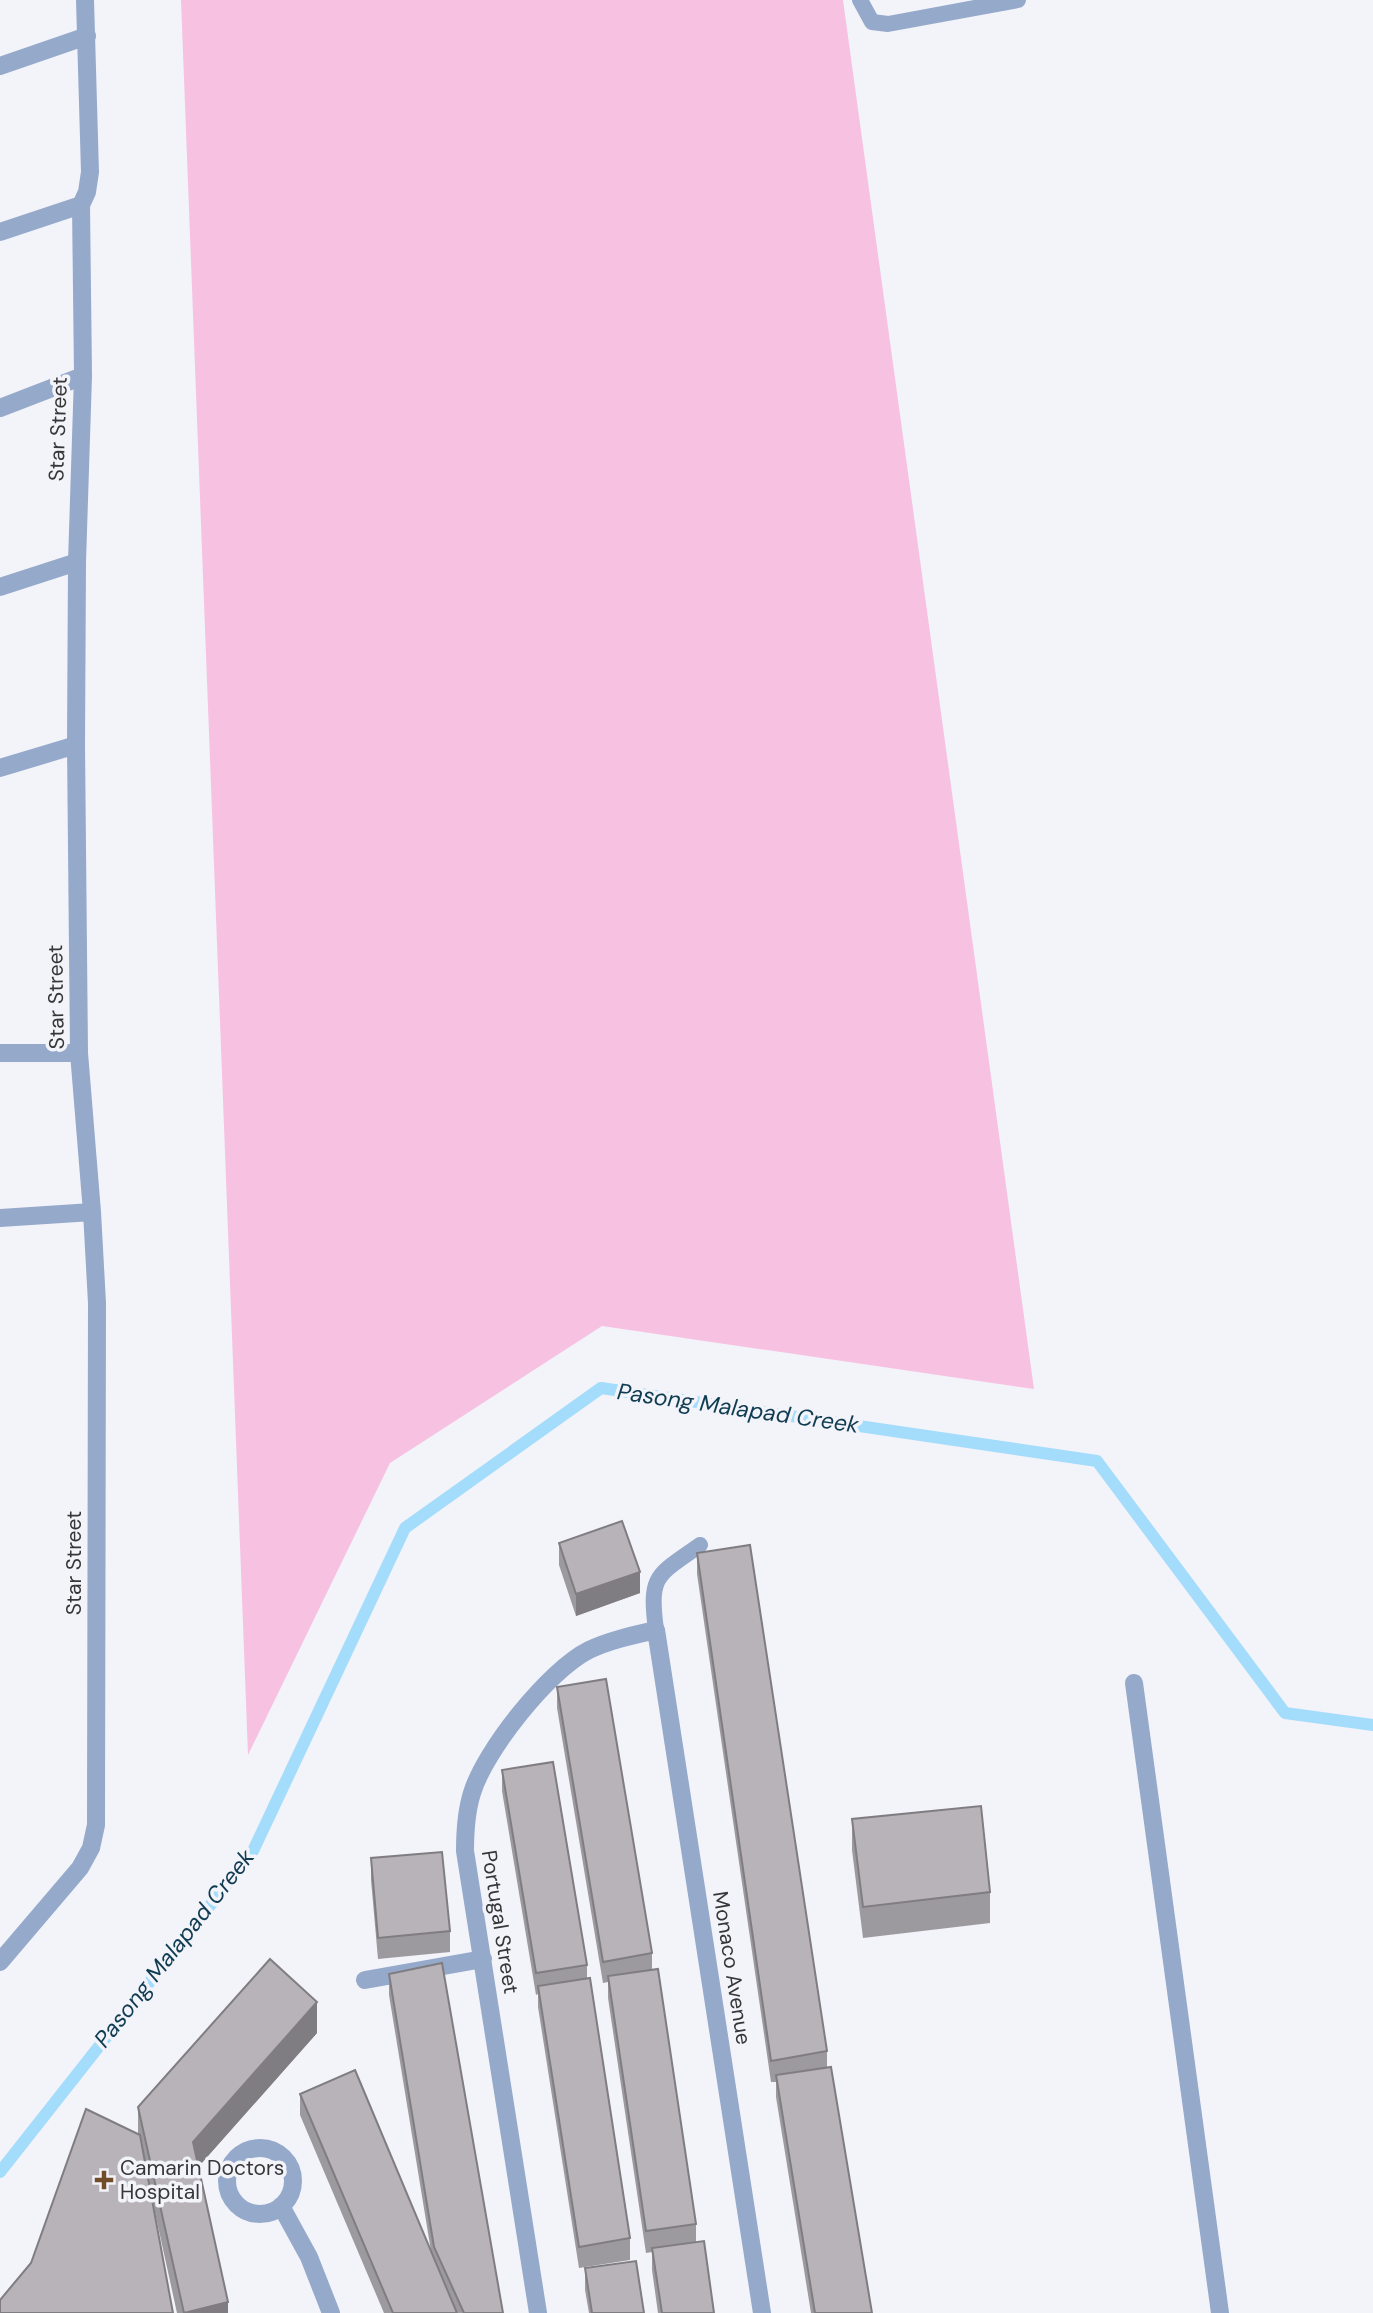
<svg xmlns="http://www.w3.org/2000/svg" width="1373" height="2313" font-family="'DM Sans',sans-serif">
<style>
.grass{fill:#f7c2e2}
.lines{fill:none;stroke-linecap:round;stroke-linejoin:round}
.stream{stroke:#a4dcfb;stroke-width:12}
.lane{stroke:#95a9cb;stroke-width:16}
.street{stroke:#95a9cb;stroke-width:18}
.wall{fill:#9d9a9f}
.shaded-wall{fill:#807d82}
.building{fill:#b7b3b9;stroke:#807d82;stroke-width:2}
.poi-dot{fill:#724d29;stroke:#f3f3fa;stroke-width:2.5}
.labels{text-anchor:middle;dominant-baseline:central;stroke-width:7;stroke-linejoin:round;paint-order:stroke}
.street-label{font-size:21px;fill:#373739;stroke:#f3f3fa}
.poi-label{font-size:21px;fill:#373739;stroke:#f3f3fa;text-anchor:start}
.water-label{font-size:23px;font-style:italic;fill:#103c51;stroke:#f3f3fa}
</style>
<rect width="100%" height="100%" fill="#f3f3fa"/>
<path class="grass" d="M181,0H843L1034,1389L602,1326L390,1463L248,1755Z"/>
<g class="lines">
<path class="stream" d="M0,2172L253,1851L405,1528L601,1388L1097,1461L1285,1713L1373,1725"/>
<path class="lane" d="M860,0L872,22L888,24L1018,0
M656,1630C649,1575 656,1576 700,1545"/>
<path class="street" d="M0,66L87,36
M0,232L81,205
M0,408L83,376
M0,587L77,562
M0,768L76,745
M0,1053H79
M0,1218L92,1212
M1134,1683L1220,2313
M0,1962L80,1868L91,1848L96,1825L97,1303L92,1212L79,1053L76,745L77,562L83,376L81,205L87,192L90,172L85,0
M365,1980L483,1959
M227 2181a33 33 0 1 1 66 0a33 33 0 1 1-66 0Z
M281,2206L309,2257L331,2313
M538,2313L465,1851C465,1831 466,1812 472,1793C485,1750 549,1670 589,1650C610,1640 634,1635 656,1630L762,2313"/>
</g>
<path class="wall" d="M559,1543L640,1593L576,1616L559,1565Z
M697,1553L827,2051V2067L872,2313H811L776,2097V2082H771L697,1574Z
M557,1687L652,1953V1970L696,2224V2242L714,2313H658L652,2270V2252L646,2253L608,1998V1982L603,1983L557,1708Z
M502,1770L587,1965V1978L630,2238V2260L579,2268L538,2007V1994L536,1995L502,1791Z
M852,1819L990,1892V1923L863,1938L852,1850Z
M371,1858L450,1931V1952L378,1959L371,1880Z
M389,1974L503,2313H384L300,2115V2094L431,2251L389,1995Z
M317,2033L198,2167L228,2313H177L152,2199L31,2263L138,2134V2107Z
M585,2268L644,2313H589L585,2290Z"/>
<path class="shaded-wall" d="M640,1572V1593L576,1616V1594Z
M317,2002V2033L193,2173V2142Z
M228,2302V2313H184Z"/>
<path class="building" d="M622,1521L640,1572L576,1594L559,1543Z
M750,1545L827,2051L771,2061L697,1553Z
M606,1679L652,1953L603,1962L557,1687Z
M553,1762L587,1965L536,1973L502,1770Z
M981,1806L990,1892L863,1907L852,1819Z
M442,1852L450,1931L378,1938L371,1858Z
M270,1959L317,2002L193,2142L228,2302L184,2313L138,2107Z
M442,1963L503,2313H464L434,2247L389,1974Z
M658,1969L696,2224L646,2231L608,1976Z
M590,1978L630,2238L579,2247L538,1986Z
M831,2067L872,2313H815L776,2075Z
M355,2070L457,2313H393L300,2094Z
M86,2109L140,2135L173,2313H0V2300L31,2263Z
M704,2241L714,2313H662L652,2248Z
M636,2261L644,2313H592L585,2268Z"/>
<path class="poi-dot" d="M100.5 2169.5h7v7h7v7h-7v7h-7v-7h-7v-7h7z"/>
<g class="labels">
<g class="street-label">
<text transform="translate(58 429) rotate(-88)">Star Street</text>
<text transform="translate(56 997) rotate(-91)">Star Street</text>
<text transform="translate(74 1563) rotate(-90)">Star Street</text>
<text transform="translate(500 1922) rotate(81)">Portugal Street</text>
<text transform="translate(732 1968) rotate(81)">Monaco Avenue</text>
</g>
<g class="poi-label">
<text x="120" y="2168">Camarin Doctors<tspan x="120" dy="24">Hospital</tspan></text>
</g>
<g class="water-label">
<text transform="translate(738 1408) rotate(8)">Pasong Malapad Creek</text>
<text transform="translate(174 1948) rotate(-52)">Pasong Malapad Creek</text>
</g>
</g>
</svg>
